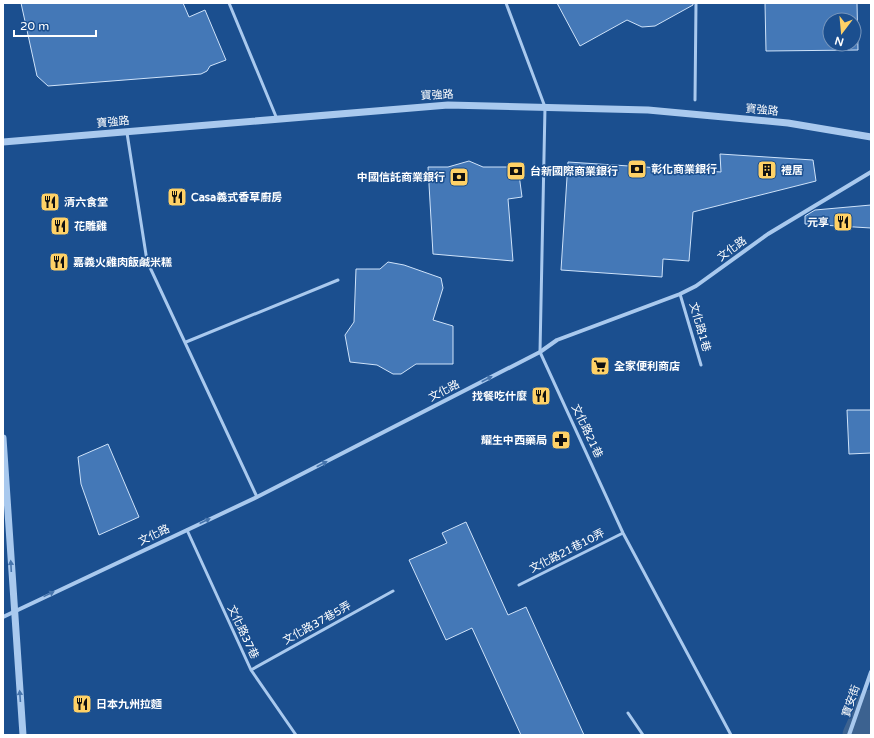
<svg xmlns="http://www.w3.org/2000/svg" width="874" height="738" font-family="'Varela Round','Noto Sans TC',sans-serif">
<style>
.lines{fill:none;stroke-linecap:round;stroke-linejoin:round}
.canal{stroke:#3c6290;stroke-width:29}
.building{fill:#4478b7;stroke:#cfe3fa;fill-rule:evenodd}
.service{stroke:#a9c9ee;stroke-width:3}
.minor{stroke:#a9c9ee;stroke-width:4}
.tertiary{stroke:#a9c9ee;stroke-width:7}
.oneway{fill:#4674ac}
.labels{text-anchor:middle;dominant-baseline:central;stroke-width:3;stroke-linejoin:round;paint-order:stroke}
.street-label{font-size:11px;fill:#fff;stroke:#1b4f8f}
.poi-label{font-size:11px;font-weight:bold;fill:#fff;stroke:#1b4f8f;text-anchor:start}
</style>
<rect width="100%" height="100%" fill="#1b4f8f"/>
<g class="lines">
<path class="canal" d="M857,735L871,704"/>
</g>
<path class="building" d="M21,3H183L189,17L205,10L226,60L210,66L207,71L201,74L48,86L37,76Z
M557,3H693V5L655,26L642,27L627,20L580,46Z
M765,3H857L858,50L766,51ZM830,20H854V44H830Z
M720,154L813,160L816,181L693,212L689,261L663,259L662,277L561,270L568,162L721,172Z
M469,161L483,167H518L522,197L508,199L513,261L433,254L428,167H448Z
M871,205V228L805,224V216L815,210Z
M388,262L404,265L441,278L443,288L433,320L453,326V364H416L401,374H393L377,365L350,362L345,335L354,322L356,269H380Z
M847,410H871V453L849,454Z
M108,444L139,517L99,535L81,484L78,457Z
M466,522L508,615L526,607L584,735H521L472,628L446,640L409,560L447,543L442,533Z"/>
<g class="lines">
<path class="service" d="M229,3L277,119
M506,3L545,107L540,352L623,533L731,735
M695,100L696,3
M127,133L147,261L257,497
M680,294L701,365
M186,342L338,280
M187,530L251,670L296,735
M519,585L623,533
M251,670L393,591
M628,713L643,735"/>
<path class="minor" d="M3,617L257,497L540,352L557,340L680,294L696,286L768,234L871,172
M849,735L871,672"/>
<path class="tertiary" d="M3,142L448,105L648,110L788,123L871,137
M3,438L23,735"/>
</g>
<defs><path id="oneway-solid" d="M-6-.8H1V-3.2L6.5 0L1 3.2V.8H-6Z"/></defs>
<g class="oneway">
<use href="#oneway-solid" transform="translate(487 379) rotate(-27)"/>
<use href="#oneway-solid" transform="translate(322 464) rotate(-27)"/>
<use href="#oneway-solid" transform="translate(205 521) rotate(-25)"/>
<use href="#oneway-solid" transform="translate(11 566) rotate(-93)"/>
<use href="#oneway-solid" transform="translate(49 594) rotate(-26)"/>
<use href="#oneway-solid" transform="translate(20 696) rotate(-94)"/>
</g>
<defs>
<symbol id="bank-square" viewBox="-11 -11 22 22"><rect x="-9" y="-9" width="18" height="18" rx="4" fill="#ffd166" stroke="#1b4f8f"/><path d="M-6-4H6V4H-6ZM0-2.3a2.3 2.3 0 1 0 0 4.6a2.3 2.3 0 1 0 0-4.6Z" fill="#111"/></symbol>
<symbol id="building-square" viewBox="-11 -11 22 22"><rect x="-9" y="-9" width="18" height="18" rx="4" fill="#ffd166" stroke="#1b4f8f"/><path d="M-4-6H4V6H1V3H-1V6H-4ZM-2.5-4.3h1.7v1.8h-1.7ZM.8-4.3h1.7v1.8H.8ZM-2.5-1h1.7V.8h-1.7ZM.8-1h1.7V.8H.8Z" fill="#111"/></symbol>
<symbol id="restaurant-square" viewBox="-11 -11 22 22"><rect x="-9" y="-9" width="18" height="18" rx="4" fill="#ffd166" stroke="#1b4f8f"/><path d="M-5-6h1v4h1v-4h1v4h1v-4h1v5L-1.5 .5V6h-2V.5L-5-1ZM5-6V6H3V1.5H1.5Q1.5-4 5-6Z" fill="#111"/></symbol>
<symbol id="supermarket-square" viewBox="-11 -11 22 22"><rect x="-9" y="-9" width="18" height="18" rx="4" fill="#ffd166" stroke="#1b4f8f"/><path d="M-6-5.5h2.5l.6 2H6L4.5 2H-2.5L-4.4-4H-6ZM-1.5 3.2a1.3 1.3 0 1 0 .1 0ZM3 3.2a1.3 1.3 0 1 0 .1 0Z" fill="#111"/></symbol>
<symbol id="pharmacy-square" viewBox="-11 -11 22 22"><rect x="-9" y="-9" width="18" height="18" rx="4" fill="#ffd166" stroke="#1b4f8f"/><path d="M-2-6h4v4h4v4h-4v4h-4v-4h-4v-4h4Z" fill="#111"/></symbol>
</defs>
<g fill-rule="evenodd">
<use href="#bank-square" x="626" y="158" width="22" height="22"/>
<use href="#building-square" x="756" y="159" width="22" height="22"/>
<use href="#bank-square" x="505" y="160" width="22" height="22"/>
<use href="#bank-square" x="448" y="166" width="22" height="22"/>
<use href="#restaurant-square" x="166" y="186" width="22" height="22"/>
<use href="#restaurant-square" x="39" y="191" width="22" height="22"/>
<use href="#restaurant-square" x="832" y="211" width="22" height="22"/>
<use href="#restaurant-square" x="49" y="215" width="22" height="22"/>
<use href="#restaurant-square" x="48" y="251" width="22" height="22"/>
<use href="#supermarket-square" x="589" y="355" width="22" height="22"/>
<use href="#restaurant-square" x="530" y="385" width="22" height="22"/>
<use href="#pharmacy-square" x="550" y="429" width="22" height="22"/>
<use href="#restaurant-square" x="71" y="693" width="22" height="22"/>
</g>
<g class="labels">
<g class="street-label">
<text transform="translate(437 95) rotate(-3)">寶強路</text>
<text transform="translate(762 110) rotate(5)">寶強路</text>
<text transform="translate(113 122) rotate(-5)">寶強路</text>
<text transform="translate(732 249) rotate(-36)">文化路</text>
<text transform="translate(700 327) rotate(74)">文化路1巷</text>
<text transform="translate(444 391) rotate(-27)">文化路</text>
<text transform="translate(587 431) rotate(65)">文化路21巷</text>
<text transform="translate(154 535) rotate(-25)">文化路</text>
<text transform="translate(567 551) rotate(-27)">文化路21巷10弄</text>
<text transform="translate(317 623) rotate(-29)">文化路37巷5弄</text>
<text transform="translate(243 632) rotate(65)">文化路37巷</text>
<text transform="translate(851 701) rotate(-71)">寶安街</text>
</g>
<g class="poi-label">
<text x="651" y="169">彰化商業銀行</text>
<text x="781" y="170">禮居</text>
<text x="530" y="171">台新國際商業銀行</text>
<text x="445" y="177" text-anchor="end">中國信託商業銀行</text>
<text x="191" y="197">Casa義式香草廚房</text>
<text x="64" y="202">清六食堂</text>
<text x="829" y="222" text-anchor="end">元享</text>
<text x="74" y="226">花雕雞</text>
<text x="73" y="262">嘉義火雞肉飯鹹米糕</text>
<text x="614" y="366">全家便利商店</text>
<text x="527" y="396" text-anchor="end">找餐吃什麼</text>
<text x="547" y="440" text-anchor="end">耀生中西藥局</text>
<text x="96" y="704">日本九州拉麵</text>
</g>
</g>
<rect width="874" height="738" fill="none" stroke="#ffffff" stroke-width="8"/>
<g transform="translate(842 32) rotate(196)"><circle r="19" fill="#1b4f8f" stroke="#7695bc"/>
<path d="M0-3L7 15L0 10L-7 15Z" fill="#ffd166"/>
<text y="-6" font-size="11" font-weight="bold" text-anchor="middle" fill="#ffffff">N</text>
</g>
<path d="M14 30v6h82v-6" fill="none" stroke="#ffffff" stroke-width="2"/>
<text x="20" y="30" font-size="12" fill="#ffffff" stroke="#1b4f8f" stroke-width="3" paint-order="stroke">20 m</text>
</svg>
